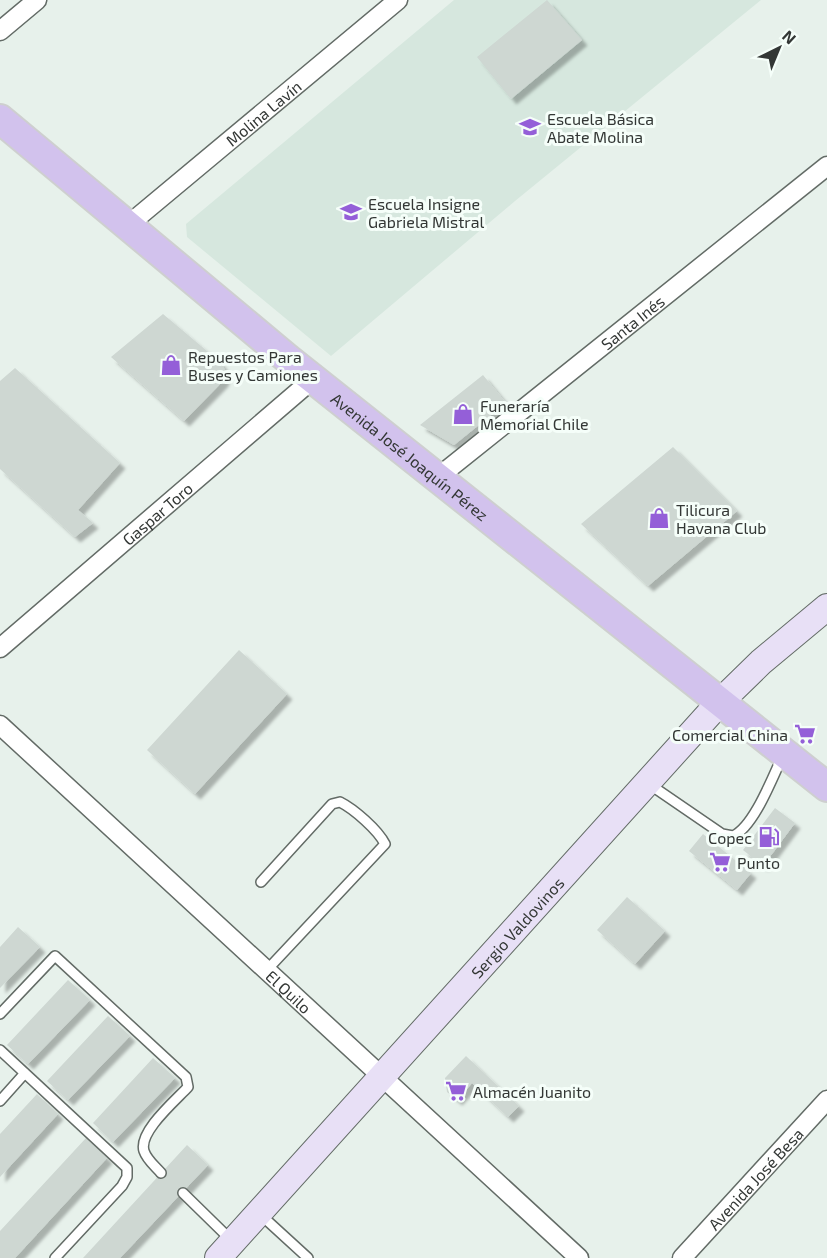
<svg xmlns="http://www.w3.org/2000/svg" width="827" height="1258" font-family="'Exo 2',sans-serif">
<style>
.built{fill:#d6e7de}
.building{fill:#ced7d2;filter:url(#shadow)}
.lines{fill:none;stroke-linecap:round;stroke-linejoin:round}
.lane-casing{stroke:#636b66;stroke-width:12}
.street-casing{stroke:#636b66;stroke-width:21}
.secondary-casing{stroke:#636b66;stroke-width:28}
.primary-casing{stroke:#cecfcf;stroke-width:32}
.lane{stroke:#fff;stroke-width:9}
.street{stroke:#fff;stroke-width:18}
.secondary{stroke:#e8e0f6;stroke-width:26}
.primary{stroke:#d2c2ed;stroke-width:28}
.labels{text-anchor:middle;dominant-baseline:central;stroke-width:6;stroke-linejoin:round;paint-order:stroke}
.street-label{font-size:16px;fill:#333735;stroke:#f5fef9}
.poi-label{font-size:16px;fill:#333735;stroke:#f5fef9;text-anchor:start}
</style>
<defs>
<filter id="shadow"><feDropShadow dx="5.5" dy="5.5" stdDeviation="1.5" flood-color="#0004"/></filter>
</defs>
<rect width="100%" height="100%" fill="#e7f1eb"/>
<path class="built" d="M454,0H761L515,201L331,356L187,237L186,224Z"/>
<path class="building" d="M547,0L582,40L511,99L477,57Z
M163,314L220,362L224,368L225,375L223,381L184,421L111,357Z
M15,368L120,463L78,510L93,523L75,537L0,469V381Z
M483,375L506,403L454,445L420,425Z
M673,447L737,511L648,586L581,524Z
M239,650L287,694L195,794L147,750Z
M775,808L795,823L763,866L743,850Z
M703,834L751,873L737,890L689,851Z
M627,897L665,931L635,964L597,930Z
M18,927L40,947L0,988V947Z
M68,980L90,1000L28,1064L7,1045Z
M108,1016L130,1036L68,1100L47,1081Z
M466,1056L519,1106L508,1117L472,1083L457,1100L447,1092L445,1078Z
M153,1058L175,1078L113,1142L93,1123Z
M37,1094L58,1114L0,1177V1134Z
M86,1138L107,1158L15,1258H0V1231Z
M187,1145L208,1165L120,1258H83Z"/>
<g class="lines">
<defs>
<path id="lane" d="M649,784L722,834L733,836C754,827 773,776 783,755
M261,882L332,804L340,802C354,809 378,830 385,844L266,971
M0,1014L55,956L186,1077L188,1087C176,1100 138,1132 144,1151C147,1160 155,1166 161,1173
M0,1050L127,1168V1177L122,1186L55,1258
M0,1101L25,1073
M183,1193L231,1240
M261,1215L308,1258"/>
<g id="street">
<path d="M0,31L37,0"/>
<path id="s1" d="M127,226L398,0"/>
<path id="s2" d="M437,478L827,166"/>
<path id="s3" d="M0,648L313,379"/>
<path id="s4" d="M0,725L579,1258"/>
<path id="s5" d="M682,1258L827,1100"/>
</g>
<g id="secondary">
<path id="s6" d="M218,1258L720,702L761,662L827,607"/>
</g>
<g id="primary">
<path id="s7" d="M0,119L288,359L827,787"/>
</g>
</defs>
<use href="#lane" class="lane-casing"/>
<use href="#street" class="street-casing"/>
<use href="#secondary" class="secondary-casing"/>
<use href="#primary" class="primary-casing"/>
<use href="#lane" class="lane"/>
<use href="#street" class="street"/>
<use href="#secondary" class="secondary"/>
<use href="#primary" class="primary"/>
</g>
<defs>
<symbol id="school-bare" viewBox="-9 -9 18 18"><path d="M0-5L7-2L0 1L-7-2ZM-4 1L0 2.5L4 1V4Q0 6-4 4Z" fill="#945fd8" stroke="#f5fef9" stroke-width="2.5" paint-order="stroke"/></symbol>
<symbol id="shop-bare" viewBox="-9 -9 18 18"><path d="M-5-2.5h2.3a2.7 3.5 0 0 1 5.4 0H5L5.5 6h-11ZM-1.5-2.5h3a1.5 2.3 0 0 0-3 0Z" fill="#945fd8" stroke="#f5fef9" stroke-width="2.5" paint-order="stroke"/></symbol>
<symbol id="supermarket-bare" viewBox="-9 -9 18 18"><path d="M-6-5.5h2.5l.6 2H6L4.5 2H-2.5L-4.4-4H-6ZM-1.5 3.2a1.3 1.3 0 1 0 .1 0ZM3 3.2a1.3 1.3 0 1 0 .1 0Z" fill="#945fd8" stroke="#f5fef9" stroke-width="2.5" paint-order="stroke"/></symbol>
<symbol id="fuel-bare" viewBox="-9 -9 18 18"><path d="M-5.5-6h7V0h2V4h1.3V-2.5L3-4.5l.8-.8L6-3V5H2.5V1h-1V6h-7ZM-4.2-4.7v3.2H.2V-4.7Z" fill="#945fd8" stroke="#f5fef9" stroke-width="2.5" paint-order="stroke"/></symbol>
</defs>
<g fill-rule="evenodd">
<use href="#school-bare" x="515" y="112" width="30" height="30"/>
<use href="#school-bare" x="336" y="197" width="30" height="30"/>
<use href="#shop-bare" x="156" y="350" width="30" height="30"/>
<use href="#shop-bare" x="448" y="399" width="30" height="30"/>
<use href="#shop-bare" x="644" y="503" width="30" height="30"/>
<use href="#supermarket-bare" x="790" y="719" width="30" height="30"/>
<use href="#fuel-bare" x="754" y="822" width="30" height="30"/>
<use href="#supermarket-bare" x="705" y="847" width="30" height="30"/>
<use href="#supermarket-bare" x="441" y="1076" width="30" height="30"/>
</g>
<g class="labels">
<g class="street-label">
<text stroke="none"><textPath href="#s1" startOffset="177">Molina Lavín</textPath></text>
<text stroke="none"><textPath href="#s2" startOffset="250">Santa Inés</textPath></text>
<text stroke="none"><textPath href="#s7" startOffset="531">Avenida José Joaquín Pérez</textPath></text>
<text stroke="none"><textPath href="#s3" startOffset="207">Gaspar Toro</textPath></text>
<text stroke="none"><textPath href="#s6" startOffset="446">Sergio Valdovinos</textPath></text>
<text stroke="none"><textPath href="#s4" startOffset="393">El Quilo</textPath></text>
<text stroke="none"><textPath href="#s5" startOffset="108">Avenida José Besa</textPath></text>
</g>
<g class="poi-label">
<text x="547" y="118">Escuela Básica<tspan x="547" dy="18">Abate Molina</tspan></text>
<text x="368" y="203">Escuela Insigne<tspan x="368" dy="18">Gabriela Mistral</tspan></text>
<text x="188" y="356">Repuestos Para<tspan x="188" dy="18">Buses y Camiones</tspan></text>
<text x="480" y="405">Funeraría<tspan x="480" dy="18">Memorial Chile</tspan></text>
<text x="676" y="509">Tilicura<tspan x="676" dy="18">Havana Club</tspan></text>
<text x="788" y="734" text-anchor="end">Comercial China</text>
<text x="752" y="837" text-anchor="end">Copec</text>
<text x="737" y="862">Punto</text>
<text x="473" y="1091">Almacén Juanito</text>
</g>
</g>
<g transform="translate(779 48) rotate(43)" stroke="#f5fef9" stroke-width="4.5" paint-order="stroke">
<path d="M0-4.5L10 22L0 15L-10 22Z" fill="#333735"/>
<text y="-9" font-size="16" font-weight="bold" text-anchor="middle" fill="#333735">N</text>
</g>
</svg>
